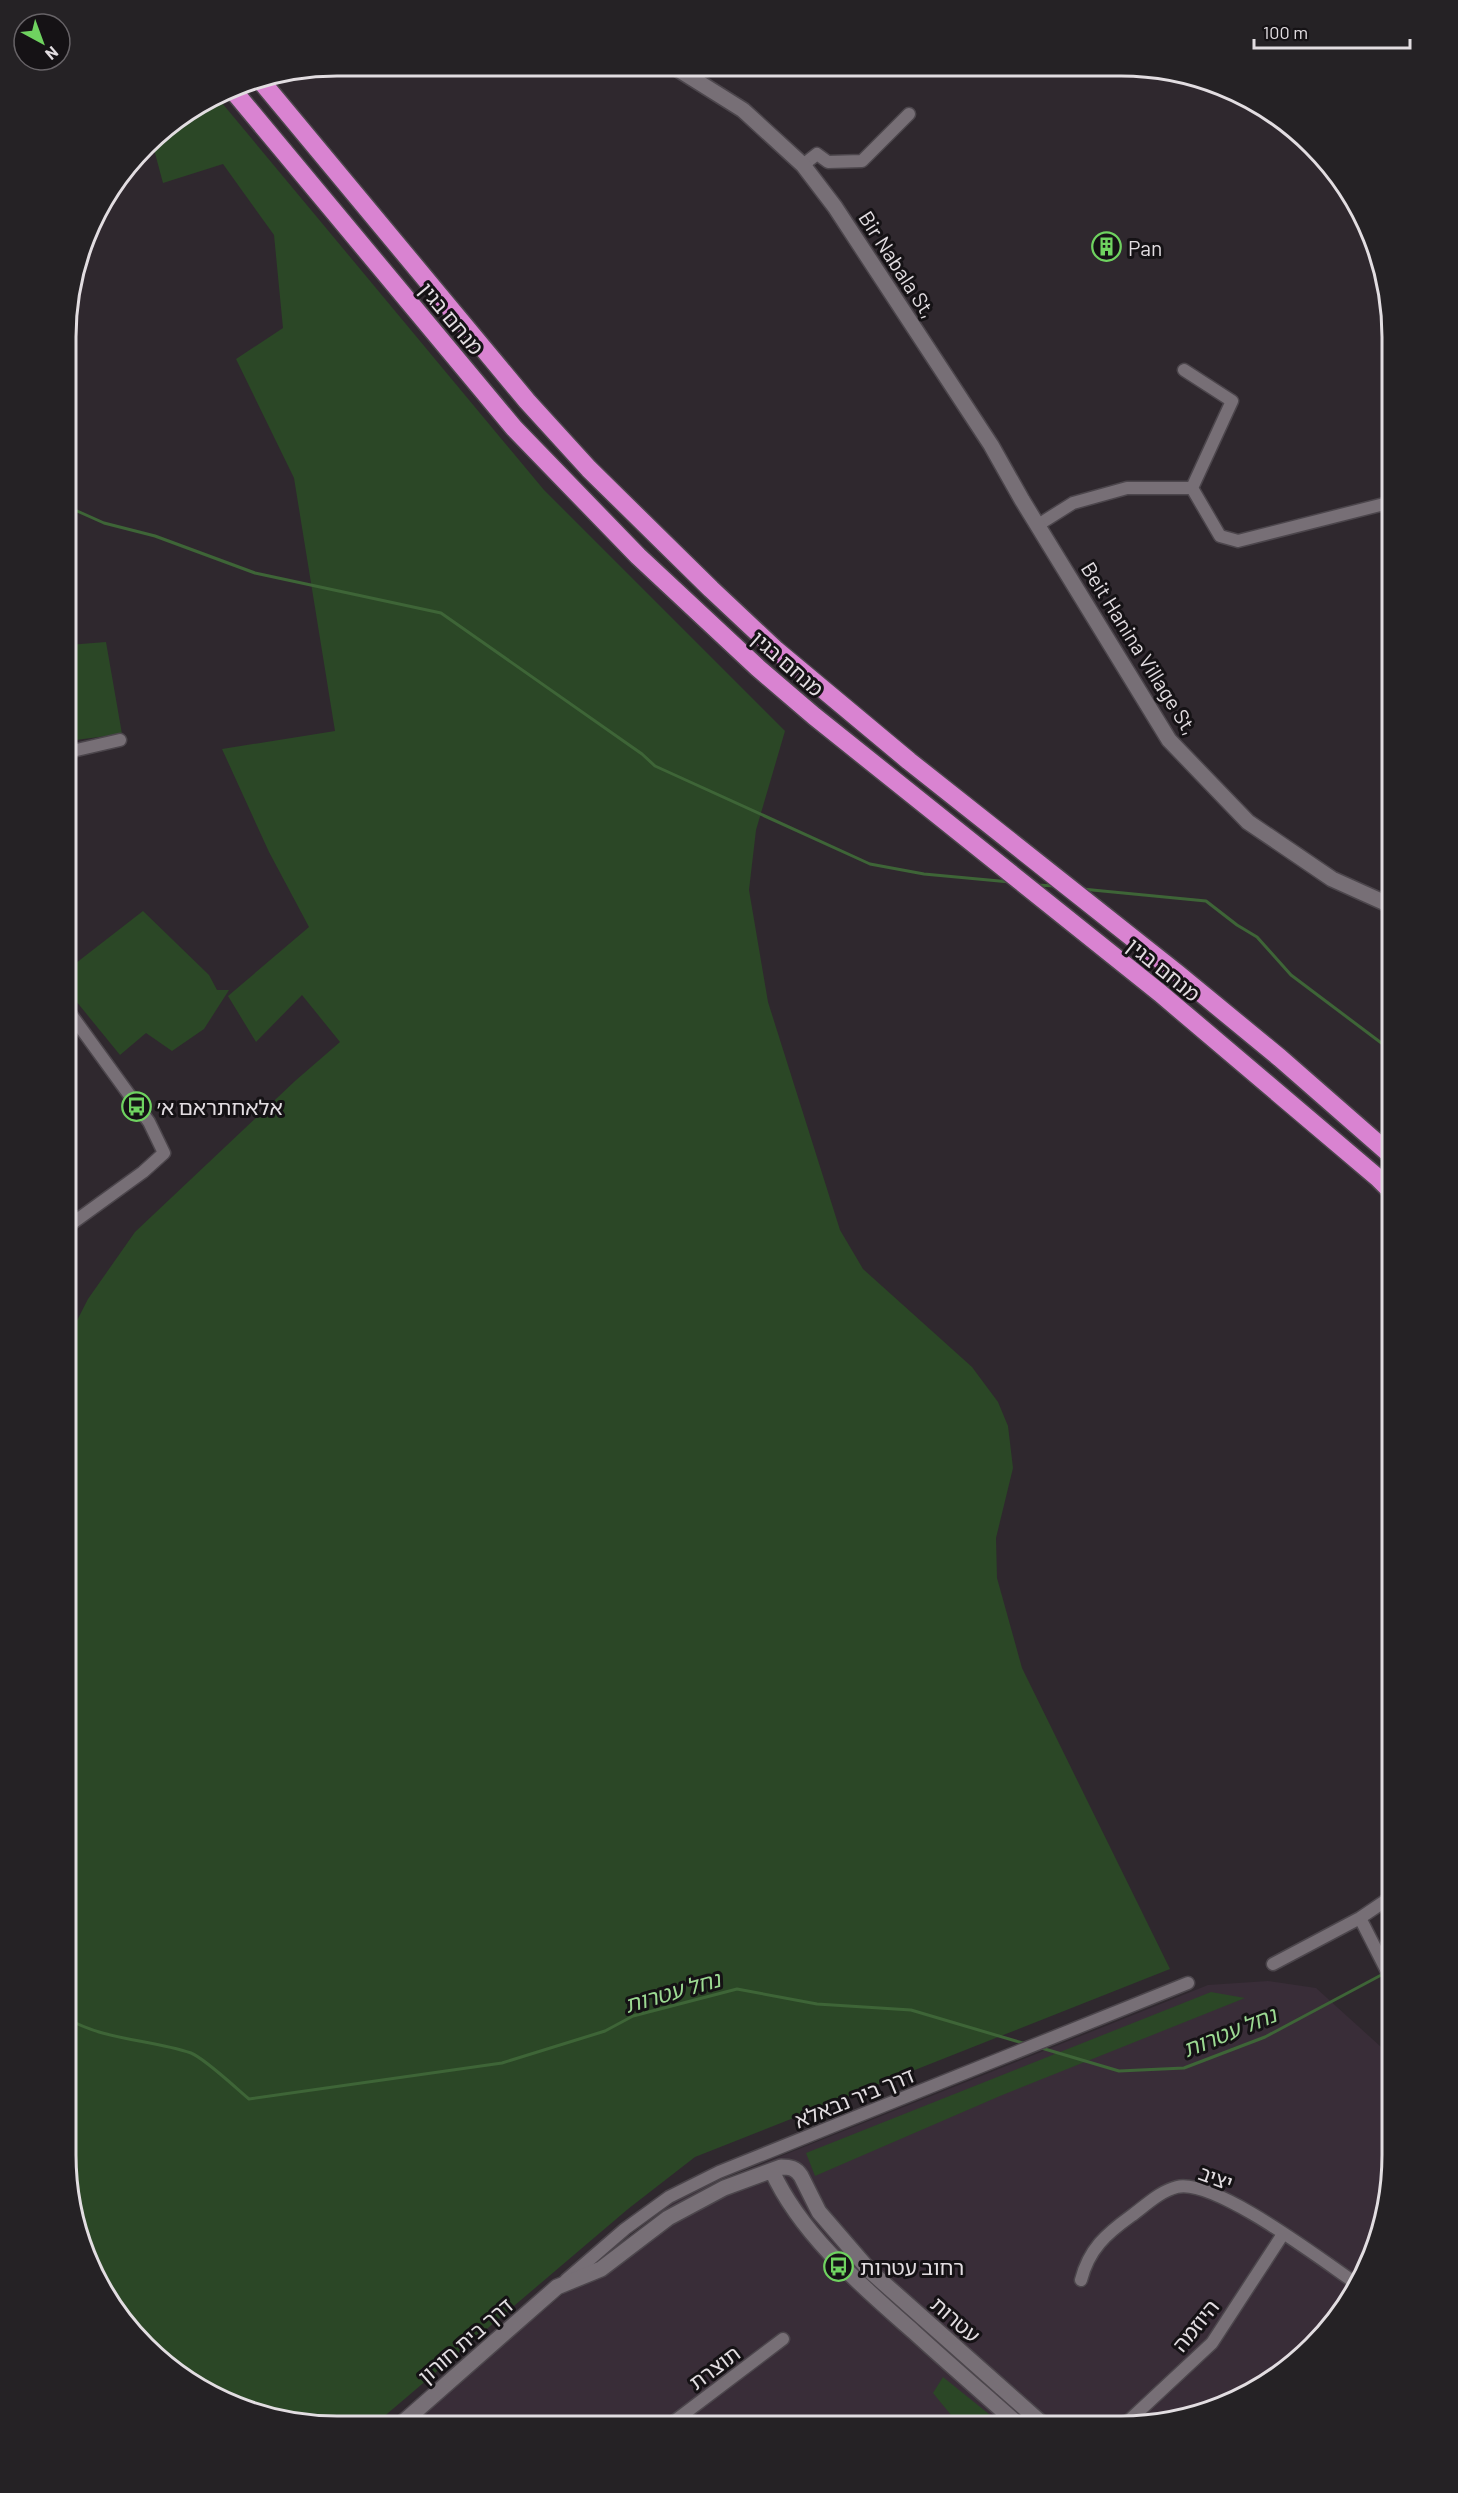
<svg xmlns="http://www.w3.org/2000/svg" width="1458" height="2493" font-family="Barlow,'Noto Sans Hebrew',sans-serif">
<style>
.built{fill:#392d38}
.green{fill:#2b4726}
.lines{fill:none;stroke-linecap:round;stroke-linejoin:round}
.stream{stroke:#3e6537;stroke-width:3}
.street-casing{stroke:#4c464c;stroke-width:15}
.secondary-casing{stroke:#4c464c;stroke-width:18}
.highway-casing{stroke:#4c464c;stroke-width:21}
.street{stroke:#776f76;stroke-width:12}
.secondary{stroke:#776f76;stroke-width:15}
.highway{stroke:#d983d1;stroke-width:18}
.labels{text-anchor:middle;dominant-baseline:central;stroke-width:6;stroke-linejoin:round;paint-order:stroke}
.poi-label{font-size:21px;fill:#e2dde1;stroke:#151215;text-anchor:start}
.street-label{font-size:21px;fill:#e2dde1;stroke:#151215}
.water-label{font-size:22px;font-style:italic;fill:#9cd992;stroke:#151215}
.rim{fill:none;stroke:#e2dde1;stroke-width:3}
</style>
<rect width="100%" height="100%" fill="#2f282e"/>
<path class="built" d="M1268,1981L1316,1988L1391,2056V2174L1371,2259L1336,2321L1272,2381L1208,2412L1120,2427L407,2425L679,2197L1208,1985Z
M168,2366L218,2384L232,2405L172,2371Z"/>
<path class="green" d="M217,97L544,490L785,731L756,830L749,890L768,1002L840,1230L863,1269L972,1367L998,1402L1008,1426L1013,1468L996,1538L997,1578L1022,1668L1170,1969L695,2157L628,2209L374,2425H302L233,2406C221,2399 211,2383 200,2378C191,2373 181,2376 172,2371L112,2307L81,2243L66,2155L67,1340L88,1299L135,1232L295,1081L340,1042L302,995L256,1042L228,996L309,927L269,852L222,749L335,731L294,478L236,359L283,328L274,235L223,164L163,183L152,142L158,134Z
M106,642L122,734L68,741V645Z
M143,911L209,975L217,990H229L204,1029L172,1051L146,1033L120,1055L67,990V970Z
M1211,1992L1245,1998L1000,2096L815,2176L806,2153Z
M943,2377L1005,2427H956L951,2423V2415L933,2393Z"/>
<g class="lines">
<path class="stream" d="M68,507L104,523L155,536L255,573L441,613L642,754L655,766L870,864L924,874L1010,882
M1037,885L1055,886
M1082,889L1206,901L1237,925L1257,937L1291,975L1392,1051
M66,2018C106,2041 149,2039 191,2053C204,2058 236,2088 249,2099L502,2063L605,2031L633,2016L737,1989L817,2004L911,2010L1026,2044
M1038,2047L1119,2071L1184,2068L1265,2037L1385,1973"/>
<defs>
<path id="street" d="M803,165L817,154L828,162L862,161L909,114
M1184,370L1232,401L1192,488
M1038,525L1073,503L1127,488H1192L1220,536L1238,541L1392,502
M68,752L120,740
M67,1227L143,1172L164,1153L149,1122L67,1009
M1360,1918L1391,1979
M1273,1964L1360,1918L1391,1897
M566,2280L625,2229L669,2197L719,2172L1188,1983
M1081,2280C1089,2249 1106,2234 1131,2216C1145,2206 1160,2191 1177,2187C1215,2178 1323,2261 1357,2284
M668,2426L783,2339
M1122,2427L1212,2343L1283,2234"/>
<path id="secondary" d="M676,68L743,110L803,165L835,207L991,445L1022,500L1169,740L1248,822L1332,879L1392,906
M772,2171C801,2235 863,2287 914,2332C949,2364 985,2395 1021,2427
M400,2425L557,2287L601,2269L668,2218L724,2188L781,2167C790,2167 796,2168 801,2176L819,2212L870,2271L1046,2427"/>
<path id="highway" d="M261,81L527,401L589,469L711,589L776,650L909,761L1178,974L1280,1058L1392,1156
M231,88L514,428L638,556L758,668L814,716L1160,993L1378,1178L1392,1192"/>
</defs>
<use href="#street" class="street-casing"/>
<use href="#secondary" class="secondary-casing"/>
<use href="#highway" class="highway-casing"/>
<use href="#street" class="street"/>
<use href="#secondary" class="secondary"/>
<use href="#highway" class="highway"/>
</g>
<defs>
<symbol id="building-ring" viewBox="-11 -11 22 22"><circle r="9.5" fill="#151215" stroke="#6fd360" stroke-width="1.5"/><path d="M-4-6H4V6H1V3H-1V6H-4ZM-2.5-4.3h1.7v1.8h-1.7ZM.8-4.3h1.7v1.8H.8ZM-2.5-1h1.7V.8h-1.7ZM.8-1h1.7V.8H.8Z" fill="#6fd360"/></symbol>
<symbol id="bus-ring" viewBox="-11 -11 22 22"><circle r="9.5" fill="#151215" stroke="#6fd360" stroke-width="1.5"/><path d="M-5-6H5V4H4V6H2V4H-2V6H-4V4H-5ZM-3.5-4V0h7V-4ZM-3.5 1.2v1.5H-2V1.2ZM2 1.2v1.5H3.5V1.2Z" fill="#6fd360"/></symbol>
</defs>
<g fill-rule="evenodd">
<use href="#building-ring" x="1090" y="230" width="33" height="33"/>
<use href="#bus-ring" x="120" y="1090" width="33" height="33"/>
<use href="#bus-ring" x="822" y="2250" width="33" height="33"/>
</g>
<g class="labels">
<g class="poi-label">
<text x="1128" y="247">Pan</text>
<text x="157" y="1106">אלאחתראם א׳</text>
<text x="860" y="2266">רחוב עטרות</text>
</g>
<g class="street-label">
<text transform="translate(898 264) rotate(57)">Bir Nabala St,</text>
<text transform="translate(452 318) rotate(50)">מנחם בגין</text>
<text transform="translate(1140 648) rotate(58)">Beit Hanina Village St,</text>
<text transform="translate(788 663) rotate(41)">מנחם בגין</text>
<text transform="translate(1164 969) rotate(39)">מנחם בגין</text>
<text transform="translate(854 2097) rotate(-22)">דרך ביר נבאלא</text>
<text transform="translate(1216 2177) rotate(20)">יציב</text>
<text transform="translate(956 2319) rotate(41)">עטרות</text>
<text transform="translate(1195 2325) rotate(-51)">היוזמה</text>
<text transform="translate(465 2340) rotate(-41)">דרך בית חורון</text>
<text transform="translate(714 2367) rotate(-37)">תוצרת</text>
</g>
<g class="water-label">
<text transform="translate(672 1991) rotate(-16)">נחל עטרות</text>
<text transform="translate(1229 2031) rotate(-22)">נחל עטרות</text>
</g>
</g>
<path d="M0 0H1458V2493H0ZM337 76H1121A261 261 0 0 1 1382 337V2155A261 261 0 0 1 1121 2416H337A261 261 0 0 1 76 2155V337A261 261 0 0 1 337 76Z" fill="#252225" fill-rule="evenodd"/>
<path class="rim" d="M337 76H1121A261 261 0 0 1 1382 337V2155A261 261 0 0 1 1121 2416H337A261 261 0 0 1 76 2155V337A261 261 0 0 1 337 76Z"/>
<g transform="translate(42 42) rotate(139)"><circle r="28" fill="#151215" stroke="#676367" stroke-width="1.5"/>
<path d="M0-4.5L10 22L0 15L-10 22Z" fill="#6fd360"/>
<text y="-9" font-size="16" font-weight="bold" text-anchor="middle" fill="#e2dde1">N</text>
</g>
<path d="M1254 39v9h156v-9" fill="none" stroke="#e2dde1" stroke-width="3"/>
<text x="1263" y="39" font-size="18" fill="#e2dde1" stroke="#151215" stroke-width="4.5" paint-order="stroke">100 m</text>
</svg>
